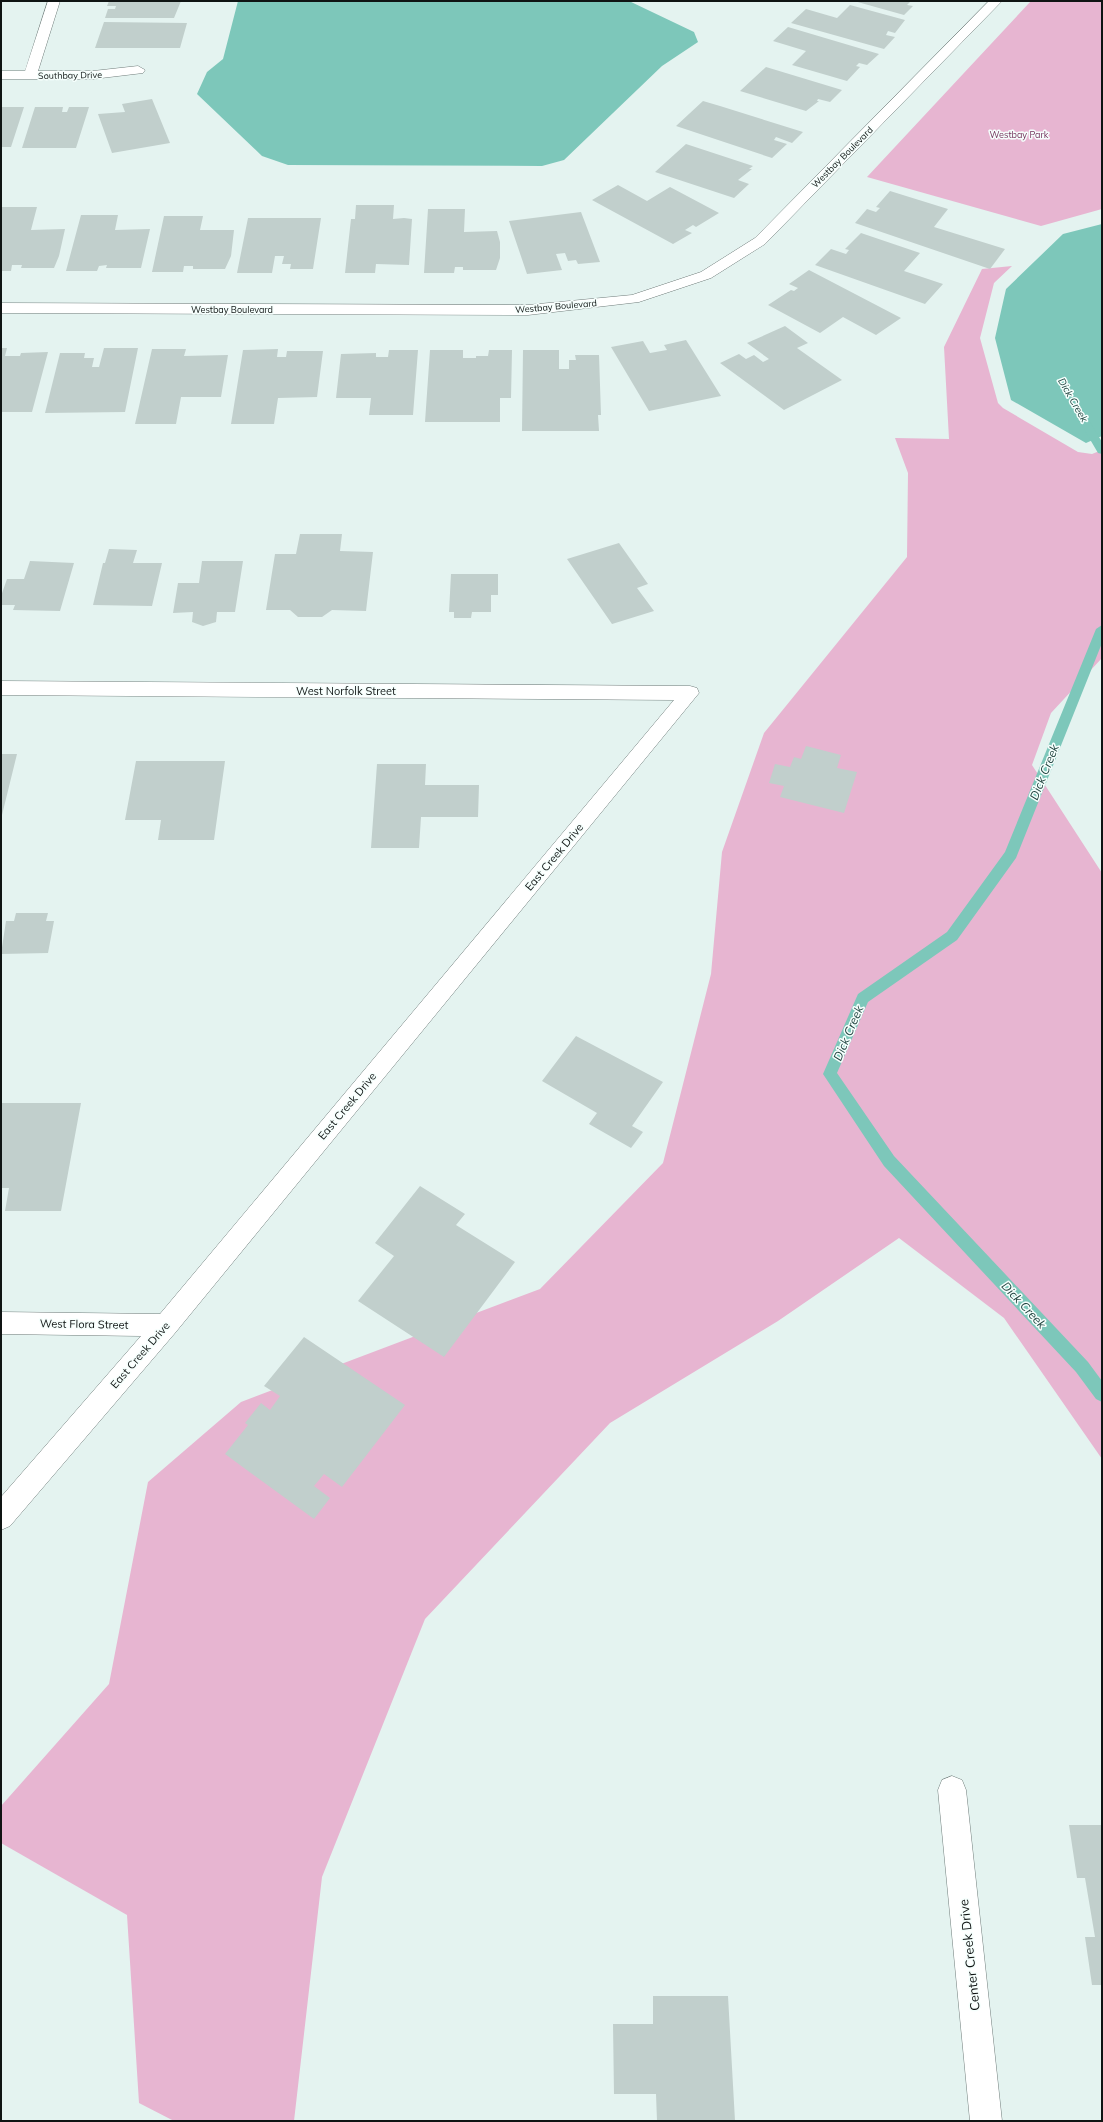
<svg xmlns="http://www.w3.org/2000/svg" width="1103" height="2122" font-family="Mulish,sans-serif">
<style>
.green{fill:#e7b5d1}
.water{fill:#7dc7ba}
.lines{fill:none;stroke-linecap:round;stroke-linejoin:round}
.stream{fill:#7dc7ba;fill-rule:evenodd}
.building{fill:#c1cfcc}
.street-casing{stroke:#707d7b;stroke-width:1}
.street{fill:#fff;fill-rule:evenodd}
.labels{text-anchor:middle;dominant-baseline:central;stroke-width:3;stroke-linejoin:round;paint-order:stroke}
.far-street-label{font-size:9px;fill:#0f1413;stroke:#f6fffd}
.far-park-label{font-size:9px;fill:#74325b;stroke:#f6fffd}
.far-water-label{font-size:10px;font-style:italic;fill:#1b3f3a;stroke:#f6fffd}
.street-label{font-size:11px;fill:#0f1413;stroke:#f6fffd}
.water-label{font-size:12px;font-style:italic;fill:#1b3f3a;stroke:#f6fffd}
.near-street-label{font-size:13px;fill:#0f1413;stroke:#f6fffd}
</style>
<rect width="100%" height="100%" fill="#e4f3f0"/>
<path class="green" d="M1031,1H1102V209L1041,226L867,177Z
M1012,266L994,283L980,338L998,403L1003,408L1078,452L1092,454L1102,450V658L1051,713L1032,765L1102,873V1459L1004,1318L899,1238L778,1321L610,1423L425,1619L322,1877L294,2121H174L139,2103L127,1915L1,1843V1806L109,1684L148,1482L241,1402L540,1289L663,1163L711,974L722,852L764,733L907,557L908,473L895,438L949,439L944,347L982,269Z"/>
<path class="water" d="M238,1H629L694,32L698,42L662,66L564,160L542,166L288,165L262,156L197,94L207,72L223,59Z
M1102,224V436L1086,443L1011,400L995,338L1006,289L1063,234Z"/>
<g class="lines">
<path class="stream" d="M1086,421L1090,422L1102,442V454L1098,453L1081,424Z
M1102,625V643L1016,858L957,940L868,1002L837,1073L894,1156L1088,1362L1102,1381V1402L1096,1399L1076,1372L884,1166L823,1074L858,994L947,932L1005,852L1096,629Z"/>
</g>
<path class="building" d="M109,1H181L174,18H105L108,9H115L116,6H107Z
M854,1H911L907,5L913,6L904,15Z
M850,5L905,20L895,33L888,31L886,35L895,37L884,49L791,23L806,9L837,18Z
M104,22L187,23L180,48H95Z
M788,27L879,54L867,65L859,63L856,66L860,67L847,81L792,65L806,51L773,41Z
M766,67L842,90L830,102L818,99L817,101H819L806,111L740,91Z
M152,99L170,143L112,153L98,114L125,112L122,104Z
M703,101L720,106L803,132L792,143L776,137L774,140L787,144L772,158L676,126Z
M1,107H24L11,147H1Z
M35,107H63L62,112H67L69,107H89L76,148H22Z
M686,144L753,166L749,169H752L738,180L749,184L734,198L655,172Z
M618,185L647,201L670,187L719,213L696,227L693,225L685,230L692,233L673,244L592,200Z
M890,191L948,209L934,227L1005,249L990,269L855,223L867,209L876,212L880,208L876,207Z
M356,205H394L393,219L404,218L412,219L409,265L376,264L375,273H345L351,219H355Z
M1,207H37L31,230L65,229L59,256L54,268H21L22,265H12L11,271H1Z
M428,209H465L464,232L497,231L500,242V258L496,270H463V267H455L454,273H424Z
M581,212L600,262L578,264L576,260L568,261L565,253L556,254L562,270L527,274L509,221Z
M81,215H118L115,230L150,229L141,268H106L107,265L99,266L97,271H66Z
M164,216H203L200,230H234L231,256L225,269H193V266H184L183,272H152Z
M248,218H321L313,269H290L291,264H282L284,256H275L272,273H237Z
M861,233L920,253L904,271L943,284L925,304L815,265L831,249L846,254L849,250L845,249Z
M809,270L901,318L876,335L843,317L820,333L768,305L791,290L794,291L798,288L789,284Z
M785,326L808,343L797,348L842,380L784,410L720,363L739,354L746,359L754,355L763,362L769,359L747,343Z
M686,340L721,396L649,411L611,347L643,341L650,353L667,350L664,345Z
M1,348H7L5,356H20L21,353L48,352L32,412H1Z
M104,348H138L125,412L45,413L60,353H85L84,358H94L92,367H99Z
M152,349H186L184,356L228,355L221,397H181L176,424H135Z
M278,349L277,357H286L287,351H323L317,397L278,398L274,424H231L243,350Z
M389,350H418L413,415H369L371,398H336L341,354L376,353V357H388Z
M430,350H463V358H476V356H488L489,350H512L511,398H500V422H425Z
M523,350H559V369H569V360H576L575,355H599L601,415H598L599,431H522Z
M300,534H342L340,551L373,552L366,611L332,610L322,617H298L290,610H266L275,554H296Z
M619,543L648,584L637,588L654,611L612,624L567,559Z
M109,549L137,550L133,563H162L152,606L93,605L103,563H105Z
M30,561L74,563L60,611L13,610L15,605H1V596L7,579H24Z
M202,561H243L235,612H217L216,622L203,626L192,622L193,612L173,613L178,583H199Z
M451,574H498V595H491V612H472L471,618H454V612H449Z
M806,746L841,755L837,768L857,772L844,813L780,797L784,786L769,783L775,764L790,767L794,757L801,759Z
M1,754H17L2,815H1Z
M136,761H225L214,840H158L161,820H125Z
M377,764H426L425,785H479L478,817H421L419,848H371Z
M16,913H48L46,921H54L48,953L1,954L6,921H14Z
M576,1036L663,1082L632,1126L643,1132L631,1148L589,1124L597,1113L542,1081Z
M1,1103H81L61,1211H5L9,1188H1Z
M420,1186L465,1214L456,1225L515,1262L444,1357L358,1301L394,1256L375,1243Z
M304,1337L405,1405L342,1487L324,1474L314,1486L330,1498L314,1519L225,1454L248,1425L245,1423L261,1403L270,1410L280,1396L264,1386Z
M1069,1825H1102V1985H1092L1085,1937H1095L1085,1878H1077Z
M653,1996H728L735,2121H657L656,2094H614L613,2024H653Z"/>
<g class="lines">
<defs>
<path id="street" d="M48,1H60L38,71H93L138,66L145,70L143,73L93,79H1V71H25Z
M989,1H1002L765,244L711,278L639,302L528,315L1,313V303L528,305L632,295L701,272L755,238Z
M1,681L690,686L697,688L699,693L175,1333L10,1526L1,1530V1497L141,1336L1,1334V1312L160,1314L674,700L1,695Z
M952,1776L962,1780L966,1790L1002,2121H970L938,1790L942,1780Z"/>
</defs>
<use href="#street" class="street-casing"/>
<use href="#street" class="street"/>
</g>
<g class="labels">
<g class="far-street-label">
<text transform="translate(70 75) rotate(-1)">Southbay Drive</text>
<text transform="translate(842 157) rotate(-45)">Westbay Boulevard</text>
<text transform="translate(556 306) rotate(-5)">Westbay Boulevard</text>
<text x="232" y="309">Westbay Boulevard</text>
</g>
<g class="far-park-label">
<text x="1019" y="134">Westbay Park</text>
</g>
<g class="far-water-label">
<text transform="translate(1073 400) rotate(60)">Dick Creek</text>
</g>
<g class="street-label">
<text x="346" y="691">West Norfolk Street</text>
<text transform="translate(554 857) rotate(-50)">East Creek Drive</text>
<text transform="translate(347 1106) rotate(-50)">East Creek Drive</text>
<text transform="translate(84 1324) rotate(1)">West Flora Street</text>
<text transform="translate(140 1355) rotate(-49)">East Creek Drive</text>
</g>
<g class="water-label">
<text transform="translate(1044 772) rotate(-68)">Dick Creek</text>
<text transform="translate(848 1033) rotate(-67)">Dick Creek</text>
<text transform="translate(1024 1305) rotate(47)">Dick Creek</text>
</g>
<g class="near-street-label">
<text transform="translate(969 1955) rotate(-96)">Center Creek Drive</text>
</g>
</g>
<rect width="1103" height="2122" fill="none" stroke="#0f1413" stroke-width="4"/>
</svg>
